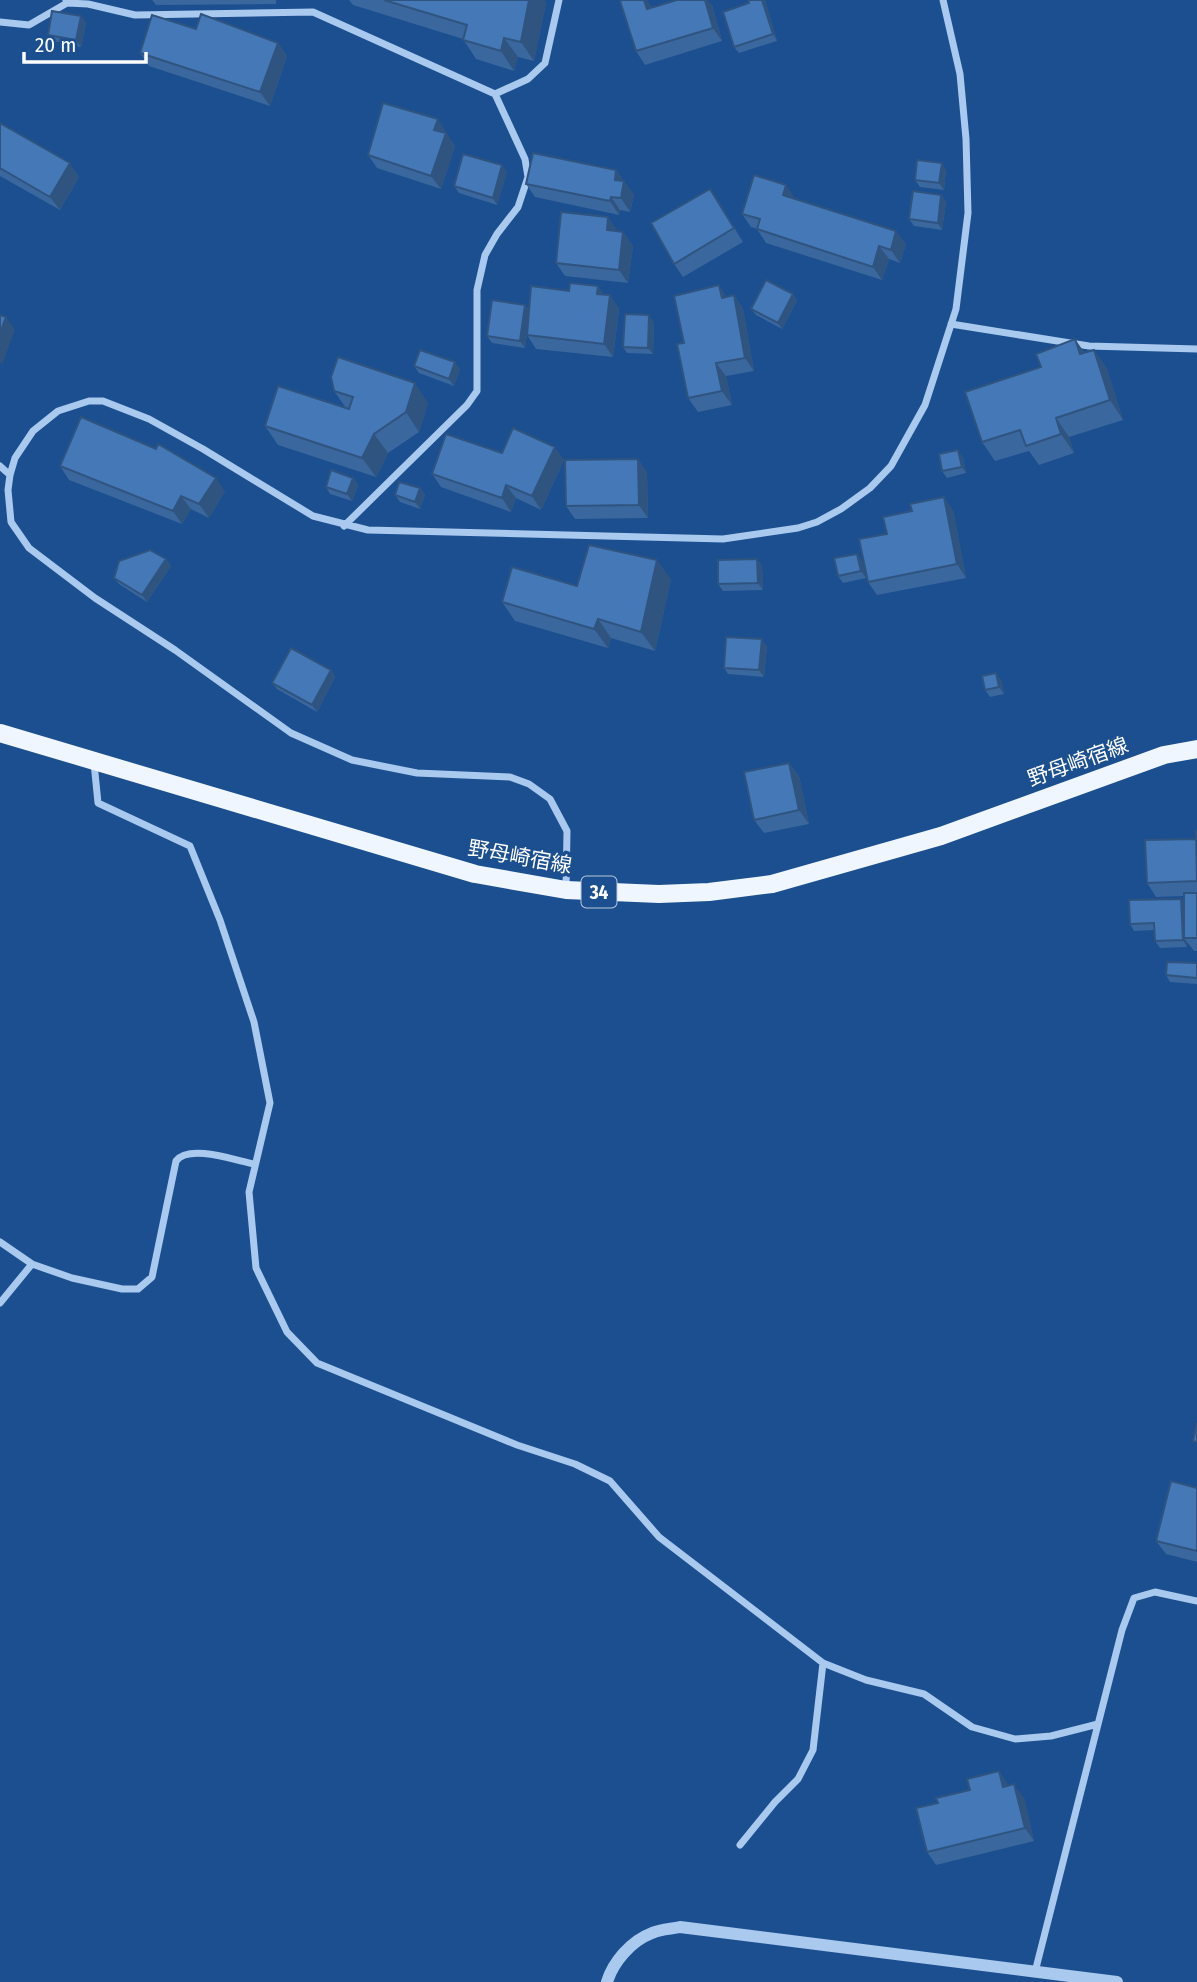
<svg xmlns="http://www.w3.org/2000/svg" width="1197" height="1982" font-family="'Fira Sans Condensed','Noto Sans JP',sans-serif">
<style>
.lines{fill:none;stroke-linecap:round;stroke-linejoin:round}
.minor{stroke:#a9c9ee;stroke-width:7}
.tertiary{stroke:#a9c9ee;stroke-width:12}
.primary{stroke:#f0f6ff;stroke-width:18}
.wall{fill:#3a679d}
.shaded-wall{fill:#305480}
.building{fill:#4478b7;stroke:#305480;stroke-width:2}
.labels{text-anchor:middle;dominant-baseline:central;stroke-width:7;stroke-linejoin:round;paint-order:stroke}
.shield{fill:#1b4f8f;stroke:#bbcadd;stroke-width:2}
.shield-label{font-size:19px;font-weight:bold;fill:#fff}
.street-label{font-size:21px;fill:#fff;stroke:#1b4f8f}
</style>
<rect width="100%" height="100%" fill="#1b4f8f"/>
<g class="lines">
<path class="minor" d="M66,0L67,3L88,4L135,15L313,12L495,94
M0,22L29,25L67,3
M951,324L1089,346L1197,349
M0,466L10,475
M344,526L467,405L477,391V290L485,255L497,234L518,207L528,177L525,159L495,94L528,79L545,63L559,0
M94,763L98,803L190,846L220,920L254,1022L270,1103L249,1192L256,1268L287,1332L317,1363L517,1445L575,1464L610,1481L659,1537L823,1663L866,1680L924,1694L972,1727L1015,1739L1051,1736L1098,1724
M566,890L567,831L550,799L529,784L510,777L417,773L352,760L291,733L175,650L95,598L29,548L11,522L8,490L10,475L15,458L33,431L58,411L89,401H103L149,419L203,449L313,516L368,530L723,539L798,528L817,522L841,509L870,488L891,466L925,405L956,309L968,213L966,139L960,74L943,0
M0,1242L32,1264L72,1278L122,1289H138L152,1277L176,1161C189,1144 234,1160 254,1164
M0,1303L32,1264
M740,1845L775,1802L798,1779L813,1750L823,1663
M1035,1972L1122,1630L1134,1598L1155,1592L1197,1601"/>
<path class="tertiary" d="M607,1982C613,1962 631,1941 652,1933C661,1929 671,1929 680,1927L1117,1982"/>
<path class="primary" d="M0,733L475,874L566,890L659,894L709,892L772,884L941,836L1164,755L1197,749"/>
</g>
<path class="wall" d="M152,0H276V4L156,5Z
M349,0H544L546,3L534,61L518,57L514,71L476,59L463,39L353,5Z
M622,0H647L652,8L712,5L722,41L645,65L636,51Z
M765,0L777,41L739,53L734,47Z
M81,16L86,23L81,47L53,41L48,35Z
M196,29L278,43L287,56L270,106L149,66L140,53Z
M0,123L79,177L60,210L0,176Z
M447,132L446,134L455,146L441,189L377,168L368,155Z
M616,170L634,195L630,212L620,210L619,215L535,197L526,184Z
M946,170L944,190L920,187L915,180Z
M507,172L497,205L459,193L454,186Z
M710,189L719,202L743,242L683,277L674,264Z
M941,195L946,202L942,230L914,226L909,219Z
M795,198V199L906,244L900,263L889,259L882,280L766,243L757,229L751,227L742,214Z
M617,230V232H623L633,246L628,283L565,276L556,263Z
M598,286L604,295H610L619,309L613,357L536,349L527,335L525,348L492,343L487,336L525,305L529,310L569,291Z
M793,294L797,301L782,329L756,315L751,309Z
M734,295L743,309L754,371L726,376L732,405L698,412L688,398L684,343L727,297Z
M654,322L653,354L627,353L623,347Z
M1094,350L1107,369L1123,420L1069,437L1074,453L1039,465L1029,451L995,461L982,442L1085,353Z
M414,366L460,369L454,386L419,373Z
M334,391L428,403L419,432L388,453L376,477L278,445L265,426L346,408Z
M502,453L564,460L541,510L516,498L511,512L441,487L432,474Z
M963,457L966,473L947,478L942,471Z
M638,459L647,473L648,518L575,519L566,506Z
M60,466L225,491L209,518L191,509L182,524L69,480Z
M353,478L358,485L352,501L330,494L326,487Z
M420,488L425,495L420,509L400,502L395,495Z
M953,510L966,578L877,595L868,582L887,534Z
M857,554L862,561L866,578L843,583L838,576Z
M166,559L171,566L147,602L119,584L114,578Z
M757,559L762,566L763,590L723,591L718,584Z
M671,579L655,651L611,638L608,648L515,621L502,602L577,586Z
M767,646L764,677L728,674L724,668Z
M331,670L335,677L317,712L277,689L272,683Z
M1001,680L1004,694L990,697L985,690Z
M789,763L799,776L809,824L764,833L754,820Z
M1197,830V951H1194L1187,942V947L1160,948L1155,941V930L1134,931L1130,924L1181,899L1184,903V896L1156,897L1147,883L1196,839Z
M1197,963V984L1170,982L1166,975Z
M1197,1488V1562L1166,1554L1156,1541Z
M999,1771L1008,1786L1024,1798L1034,1841L936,1865L927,1852L938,1803L970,1790Z"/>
<path class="shaded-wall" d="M529,0H544L546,3L534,61L521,42Z
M644,0H647L652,7L647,9Z
M705,0H708L712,5L722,41L713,28Z
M762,0H765L777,41L773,34Z
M81,16L86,23L81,47L76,40Z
M504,38L518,57L514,71L501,51Z
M278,43L287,56L270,106L260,92Z
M438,119L455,146L441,189L431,176L434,130Z
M70,163L79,177L60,210L50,197Z
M942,163L946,170L944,190L939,183Z
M502,165L507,172L497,205L493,198Z
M616,170L634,195L630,212L621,198L615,180Z
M786,185L795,198L792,209L783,195Z
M710,189L719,202L743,242L734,228Z
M941,195L946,202L942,230L938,223Z
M611,197L620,210L619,215L610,201Z
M608,217L617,230L616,244L607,230Z
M896,231L906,244L900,263L891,250Z
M623,232L633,246L628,283L619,270Z
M879,246L889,259L882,280L873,267Z
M719,285L728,299L722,298Z
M598,286L608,299L597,294Z
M793,294L797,301L782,329L778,323Z
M610,295L619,309L613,357L604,344Z
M734,295L743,309L754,371L745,358Z
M525,305L530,311L525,348L520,341Z
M649,315L654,322L653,354L648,348Z
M6,317L15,330L2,365L0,362V333Z
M1075,339L1089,359L1080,354Z
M1094,350L1107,369L1123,420L1110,400Z
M455,362L460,369L454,386L449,379Z
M716,363L726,376L732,405L722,391Z
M415,383L428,403L419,432L406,412Z
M1056,418L1069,437L1074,453L1061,434Z
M374,434L388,453L376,477L362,458Z
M555,447L564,460L541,510L532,496Z
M958,450L963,457L966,473L962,467Z
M638,459L647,473L648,518L639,505Z
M216,478L225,491L209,518L199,504Z
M353,478L358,485L352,501L347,494Z
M506,485L516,498L511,512L502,498Z
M420,488L425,495L420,509L415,502Z
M181,496L191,509L182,524L173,511Z
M944,497L953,510L966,578L957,564Z
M857,554L862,561L866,578L861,571Z
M166,559L171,566L147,602L142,595Z
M757,559L762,566L763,590L758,583Z
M657,560L671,579L655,651L641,632Z
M598,619L611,638L608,648L594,629Z
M762,639L767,646L764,677L759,670Z
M331,670L335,677L317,712L312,705Z
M996,673L1001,680L1004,694L999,687Z
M789,763L799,776L809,824L799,810Z
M1181,899L1186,905L1184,938L1187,942V947L1183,940Z
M999,1771L1008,1785L1012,1801L1003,1787Z
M1014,1784L1024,1798L1034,1841L1025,1828Z"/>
<path class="building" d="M384,0H529L521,42L504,38L501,51L463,40L467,25Z
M622,0H644L647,9L677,0H705L713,28L636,51L620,1Z
M748,0H762L773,34L734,47L723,12L749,3Z
M52,11L81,16L76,40L48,35Z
M201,14L278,43L260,92L140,53L152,15L196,29Z
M383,103L438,119L434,130L446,133L431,176L368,155Z
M0,123L70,163L50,197L0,168Z
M533,153L616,170L615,180L624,181L621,198L611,197L610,201L526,184Z
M463,154L502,165L493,198L454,186Z
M917,160L942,163L939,183L915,180Z
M754,175L786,185L783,195L896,231L891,250L879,246L873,267L757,229L760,219L742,214Z
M710,189L734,228L674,264L651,223Z
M913,191L941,195L938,223L909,219Z
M561,212L608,217L607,230L623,232L619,270L556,263Z
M766,280L793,294L778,323L751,309Z
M570,283L598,286L597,294L610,295L604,344L527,335L531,286L569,291Z
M719,285L722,298L734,295L745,358L716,363L722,391L688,398L677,344L684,343L674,296Z
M492,300L525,305L520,341L487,336Z
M625,314L649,315L648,348L623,347Z
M0,315L6,317L0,333Z
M1075,339L1080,354L1094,350L1110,400L1056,418L1061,434L1026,446L1020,430L982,442L965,392L1041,367L1036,354Z
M420,350L455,362L449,379L414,366Z
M338,357L415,383L406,412L374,434L362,458L265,426L278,386L349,409L353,397L334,391L331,377Z
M81,417L156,449L158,444L216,478L199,504L181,496L173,511L60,466Z
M513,428L555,447L532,496L506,485L502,498L432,474L446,434L502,453Z
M958,450L962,467L942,471L939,454Z
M638,459L639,505L566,506L565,460Z
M331,470L353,478L347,494L326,487Z
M399,482L420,488L415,502L395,495Z
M944,497L957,564L868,582L859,539L887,534L883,517L912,511L910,504Z
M589,545L657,560L641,632L598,619L594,629L502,602L512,567L577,586Z
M150,550L166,559L142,595L114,578L119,561Z
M857,554L861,571L838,576L834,558Z
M757,559L758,583L718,584V560Z
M726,637L762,639L759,670L724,668Z
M291,648L331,670L312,705L272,683Z
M996,673L999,687L985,690L982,676Z
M789,763L799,810L754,820L744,772Z
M1196,830L1197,881L1147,883L1145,840L1196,839Z
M1184,893H1197V938H1184Z
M1181,899L1183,940L1155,941L1154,923L1130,924L1129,900Z
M1167,962L1197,963V978L1166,975Z
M1197,1423V1442L1193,1441Z
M1171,1481L1197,1488V1551L1156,1541Z
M999,1771L1003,1787L1014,1784L1025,1828L927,1852L916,1808L938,1803L936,1798L970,1790L967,1779Z"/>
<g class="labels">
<rect class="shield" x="581.5" y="876.5" width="35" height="31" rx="5"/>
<g class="shield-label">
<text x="599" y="892">34</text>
</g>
<g class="street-label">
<text transform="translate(1078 762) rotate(-20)">野母崎宿線</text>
<text transform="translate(520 857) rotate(10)">野母崎宿線</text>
</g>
</g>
<path d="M24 52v10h122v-10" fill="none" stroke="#ffffff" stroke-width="3.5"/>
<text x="35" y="52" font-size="21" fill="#ffffff" stroke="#1b4f8f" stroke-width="5" paint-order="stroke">20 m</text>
</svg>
